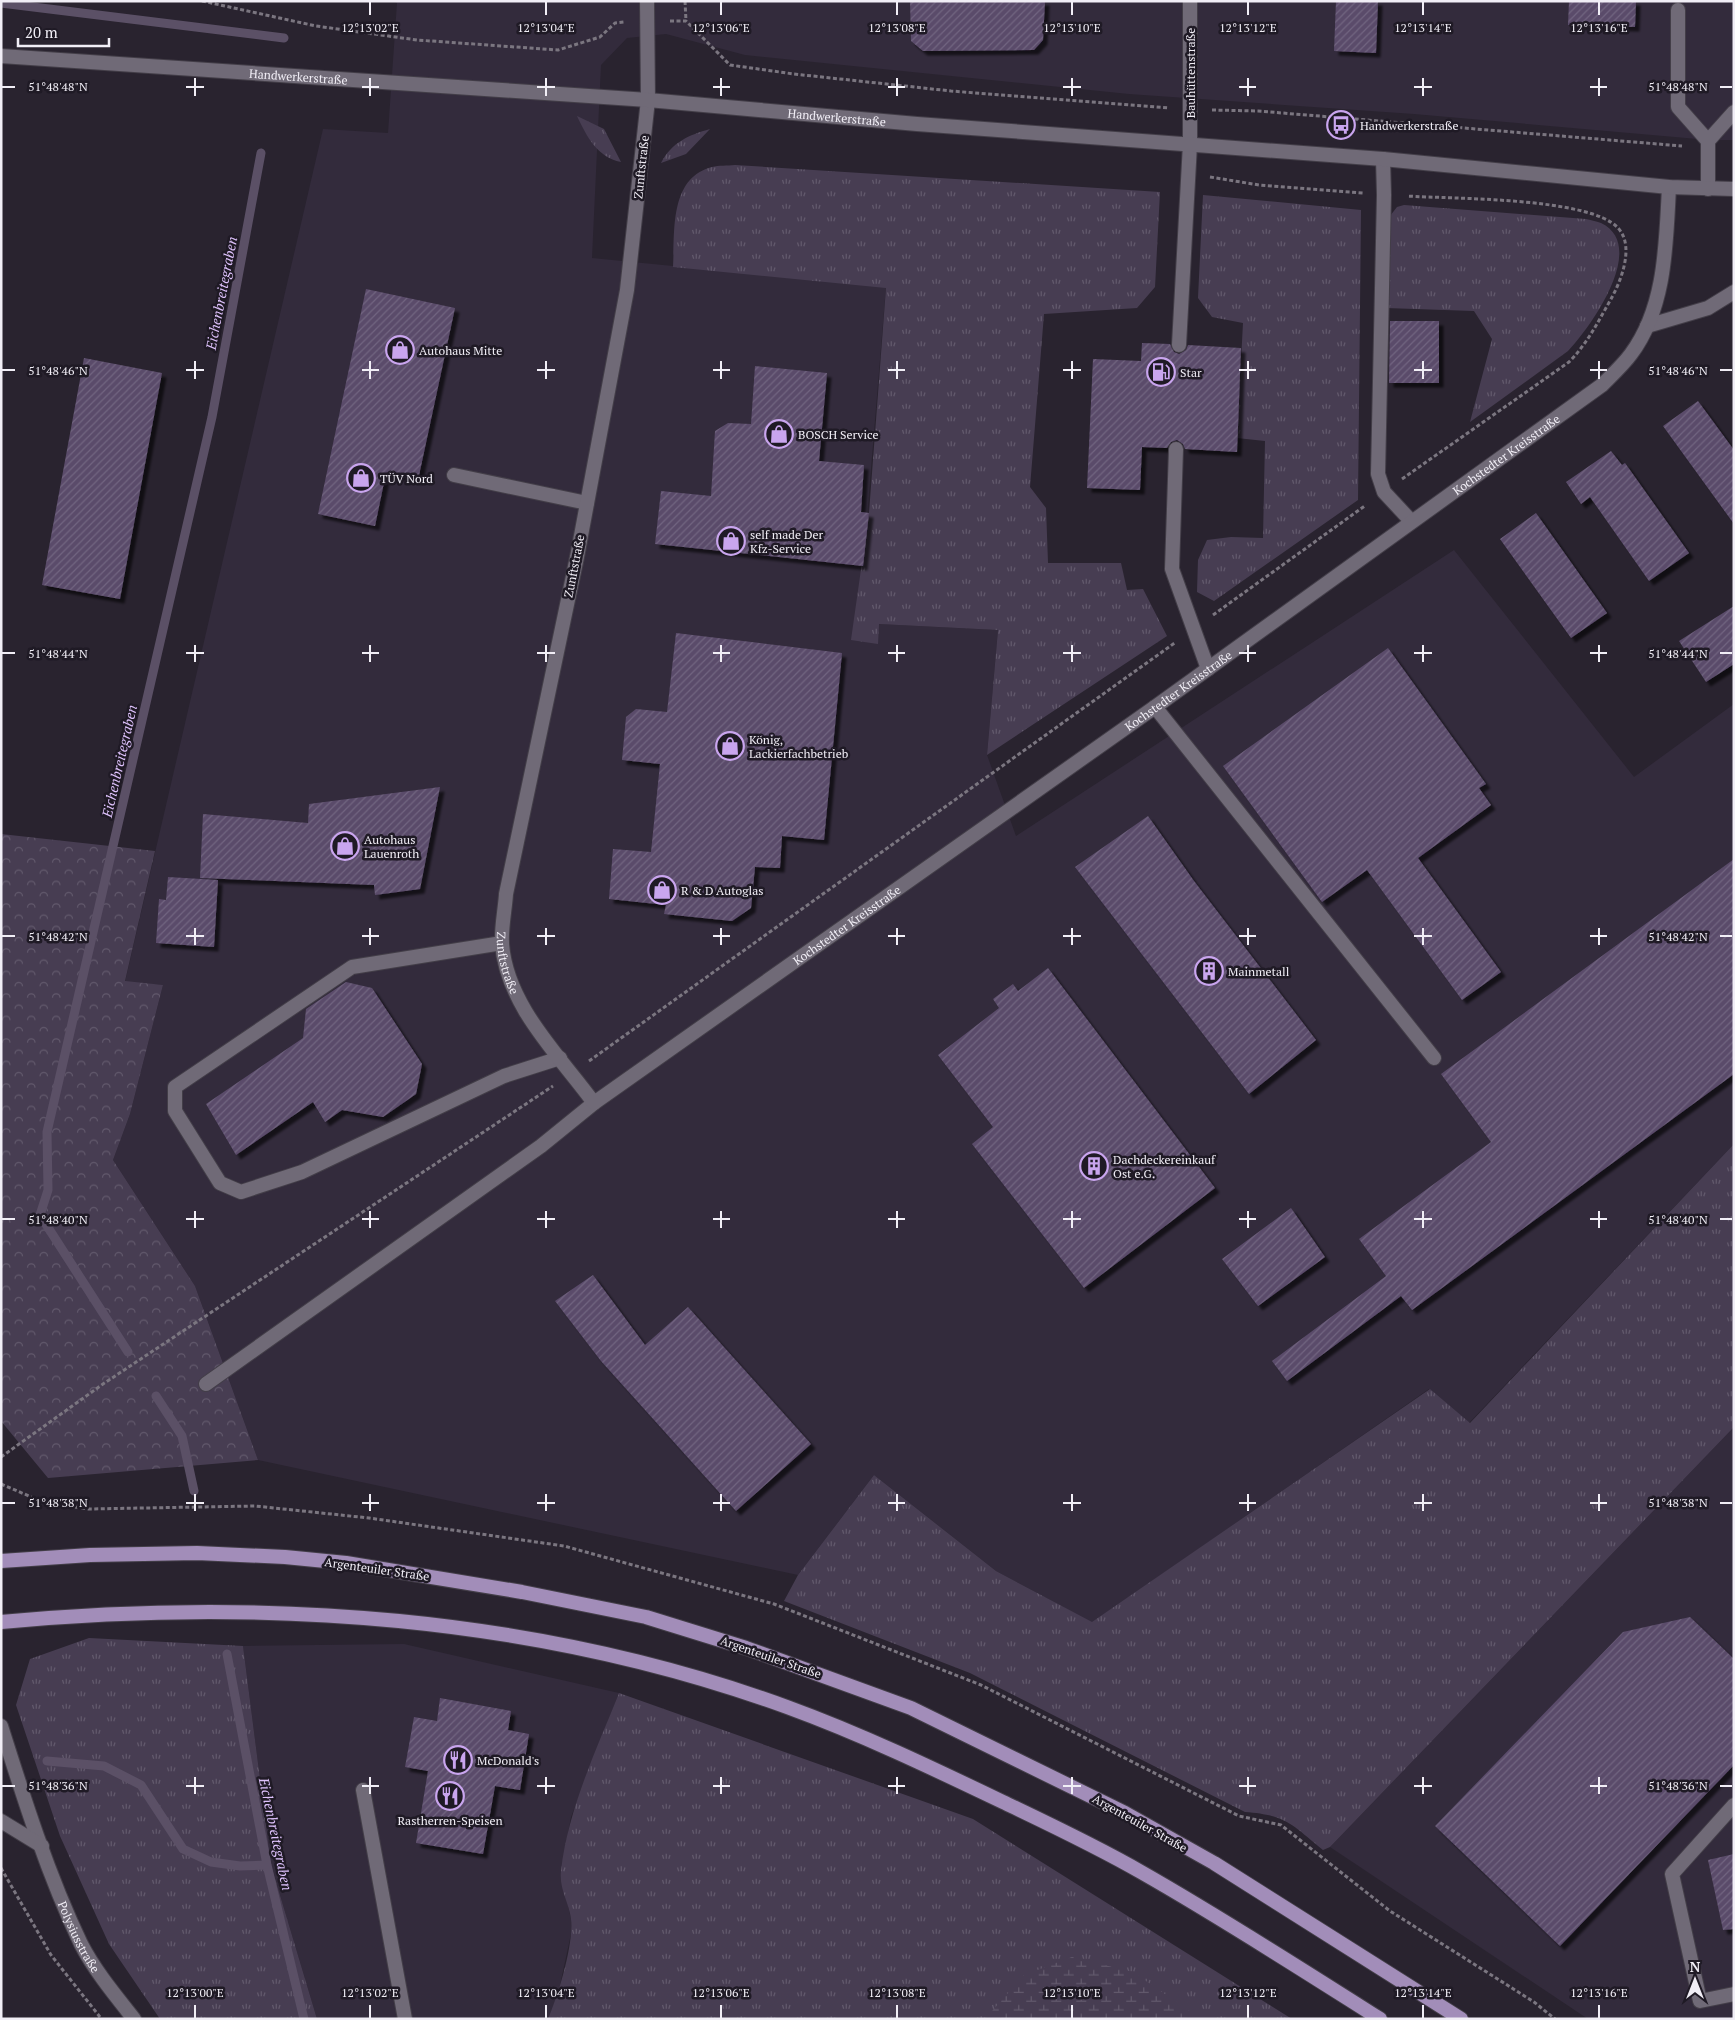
<svg xmlns="http://www.w3.org/2000/svg" width="1735" height="2020" font-family="'PT Serif',serif">
<style>
.built{fill:#332b3c}
.grass{fill:url(#grass-tufts)}
.forest{fill:url(#forest-crowns)}
.wetland{fill:url(#wetland-marsh)}
.lines{fill:none;stroke-linecap:round;stroke-linejoin:round}
.stream{stroke:#5b5066;stroke-width:9}
.building{fill:url(#building-hatch);filter:url(#shadow)}
.service-casing{stroke:#433e48;stroke-width:16}
.minor-casing{stroke:#433e48;stroke-width:16}
.tertiary-casing{stroke:#433e48;stroke-width:16}
.primary-casing{stroke:#433e48;stroke-width:16}
.path{stroke:#7b7680;stroke-width:3;stroke-dasharray:4 2.5;stroke-linecap:butt}
.service{stroke:#706a77;stroke-width:14}
.minor{stroke:#706a77;stroke-width:14}
.tertiary{stroke:#706a77;stroke-width:14}
.primary{stroke:#a28db9;stroke-width:14}
.ticks{fill:none;stroke:#f1eef6;stroke-width:2}
.labels{text-anchor:middle;dominant-baseline:central;stroke-width:5;stroke-linejoin:round;paint-order:stroke}
.street-label{font-size:12px;fill:#f1eef6;stroke:#1f1a25}
.poi-label{font-size:12px;fill:#f1eef6;stroke:#1f1a25;text-anchor:start}
.water-label{font-size:14px;font-style:italic;fill:#dec2fc;stroke:#1f1a25}
.ticks-label{font-size:12px;text-anchor:middle;fill:#f1eef6;stroke:#1f1a25;stroke-width:5;stroke-linejoin:round;paint-order:stroke}
</style>
<defs>
<pattern id="grass-tufts" width="24" height="20" patternUnits="userSpaceOnUse" patternTransform="scale(1.25)"><rect width="24" height="20" fill="#473d52"/><path d="M3 7l-1-3M5 7V3M7 7l1-3M15 17l-1-3M17 17v-4M19 17l1-3" fill="none" stroke="#62596c"/></pattern>
<pattern id="forest-crowns" width="20" height="18" patternUnits="userSpaceOnUse" patternTransform="scale(1.25)"><rect width="20" height="18" fill="#473d52"/><path d="M2 6a3 3 0 1 1 6 0M12 15a3 3 0 1 1 6 0" fill="none" stroke="#62596c"/></pattern>
<pattern id="wetland-marsh" width="20" height="14" patternUnits="userSpaceOnUse" patternTransform="scale(1.25)"><rect width="20" height="14" fill="#473d52"/><path d="M1 5h8M5 5V1M11 12h8M15 12V8" fill="none" stroke="#62596c"/></pattern>
<pattern id="building-hatch" width="6" height="6" patternUnits="userSpaceOnUse" patternTransform="scale(1.25)"><rect width="6" height="6" fill="#5a4b6a"/><path d="M-1 1l2-2M0 6l6-6M5 7l2-2" fill="none" stroke="#726580"/></pattern>
<filter id="shadow"><feDropShadow dx="4.5" dy="4.5" stdDeviation="1" flood-color="#0009"/></filter>
</defs>
<rect width="100%" height="100%" fill="#29232f"/>
<path class="built" d="M394,1H1734V140H1709L1414,114L1129,94L745,55L666,34L627,38L601,65L592,258L886,287L863,566L879,624L998,630L987,755L1016,836L1454,550L1634,777L1734,704V1144L1469,1423L1429,1389L1092,1623L996,1571L874,1475L798,1575L258,1460L195,1286L113,1160L130,1114L163,985L125,982L323,129L388,133L397,3Z
M1734,1427V2019H1588L1330,1847Z
M404,1644L619,1693L571,1817L561,1872L571,1919V1934L557,1999L548,2019H317L271,1865L243,1646Z"/>
<path class="grass" d="M577,116L604,129L621,162C597,157 587,137 577,116Z
M710,129L686,154L661,163C672,142 689,135 710,129Z
M735,165L1160,192L1155,287L1137,308L1044,314L1030,487L1046,508L1048,563H1121L1127,590L1143,589L1167,636L987,755L998,630L879,624L878,644L851,640L869,513L886,288L673,267C675,232 669,178 712,167C719,165 727,166 735,165Z
M1203,195L1361,210L1358,500L1214,601L1197,592L1198,560L1207,540L1231,537L1263,538L1265,441L1237,438L1243,323L1212,317L1198,298Z
M1404,205L1586,219C1590,220 1596,221 1601,223C1649,246 1590,328 1568,351L1470,422L1492,339L1474,311L1386,308L1390,216L1397,207Z
M1734,1144V1427L1330,1847L1323,1850C1292,1825 1287,1815 1245,1812L970,1673L784,1601L798,1575L874,1475L996,1571L1092,1622L1430,1389L1470,1423Z
M89,1638L243,1646L271,1865L317,2019H160L109,1944L60,1836L16,1705L30,1659Z
M619,1693L973,1819L1292,2019H548C558,1996 574,1944 571,1919C569,1902 559,1889 561,1871C568,1809 596,1751 619,1693Z"/>
<path class="forest" d="M1,834L155,851L125,981L163,985L130,1114L113,1160L195,1286L258,1460L48,1478L1,1421Z"/>
<path class="wetland" d="M1072,1957L1133,1972L1201,2019H985L1024,1975Z"/>
<g class="lines">
<path class="stream" d="M1,3L284,38
M128,1352L40,1215L48,1190L47,1132L212,417L261,153
M156,1396L182,1436L194,1491
M227,1654L267,1865L304,2019
M47,1761L104,1766L141,1785L183,1849L211,1862L240,1866L267,1865"/>
</g>
<path class="building" d="M910,1H1045L1043,40L1034,50L923,51L911,41Z
M1336,1H1378L1376,53L1334,51Z
M1569,1H1636L1635,27L1568,25Z
M366,289L455,308L418,480L386,473L375,526L318,514Z
M1390,321H1439V383H1389Z
M1142,343L1170,344L1174,352L1179,354L1186,350L1188,345L1241,348L1237,452L1185,449L1183,444L1177,440L1171,442L1167,448L1142,447L1140,490L1087,488L1093,359L1141,361Z
M84,358L162,373L120,599L42,585Z
M755,366L827,373L819,461L864,465L861,512L869,513L863,566L655,544L661,491L711,496L715,431L728,423L751,424Z
M1698,401L1734,450V524L1663,426Z
M1611,451L1622,465L1625,463L1689,553L1649,581L1590,497L1581,504L1566,482Z
M1536,513L1607,613L1571,638L1500,539Z
M1734,606V664L1706,682L1679,641Z
M676,633L842,653L824,840L782,836L780,868L755,867L751,908L732,921L664,914L666,905L609,899L613,849L651,852L660,764L622,760L626,717L636,709L667,712Z
M1388,648L1486,784L1479,788L1491,805L1418,858L1501,972L1462,1000L1367,870L1322,902L1223,766Z
M440,787L420,889L375,895L374,885L200,878L203,814L308,823L309,804Z
M1148,816L1194,881L1316,1040L1249,1094L1075,867Z
M1734,859V1074L1412,1310L1401,1296L1287,1381L1272,1361L1386,1276L1359,1239L1491,1142L1441,1074Z
M168,877L218,880L214,947L156,943L159,899L166,900Z
M1048,968L1215,1188L1084,1288L972,1144L993,1127L938,1055L999,1008L993,999L1013,984L1018,991Z
M346,982L372,988L422,1064L416,1094L383,1117L342,1110L325,1122L313,1102L236,1155L206,1104L303,1038L306,1009Z
M1291,1208L1325,1257L1258,1306L1222,1259Z
M593,1275L645,1345L688,1307L811,1444L736,1511L601,1361L555,1301Z
M1690,1617L1734,1659V1765L1560,1946L1435,1826L1623,1632Z
M440,1698L511,1711L508,1730L529,1734L520,1790L495,1786L483,1854L416,1843L428,1771L405,1767L414,1717L437,1721Z
M1734,1854V1929L1723,1930L1708,1860Z"/>
<g class="lines">
<defs>
<path id="service" d="M1678,10V107L1708,141
M1383,159L1384,195L1378,474L1384,492L1411,521
M1708,189V141L1734,112
M1647,326L1708,308L1734,292
M1179,345L1190,144
M1176,449L1172,569L1208,669
M454,475L587,503
M1155,707L1434,1058
M502,943L352,967L175,1087V1111L220,1183L241,1192L302,1172L504,1076L560,1058
M206,1384L541,1146L594,1103
M363,1790L405,2019
M1734,1805L1672,1874L1700,2001L1734,1994"/>
<g id="minor">
<path id="s1" d="M647,1L648,100L627,290L577,557L506,894C505,910 501,928 502,944C507,1006 559,1055 594,1103L1155,707L1602,385C1612,375 1623,365 1631,354C1666,307 1666,243 1669,187"/>
<path d="M1190,144V1"/>
</g>
<g id="tertiary">
<path id="s2" d="M1,56L648,100L917,124L1383,159L1669,187L1734,189"/>
<path id="s3" d="M1,1726C24,1799 48,1875 81,1944C95,1971 115,1995 134,2019"/>
<path d="M1,1821L42,1846"/>
</g>
<path id="primary" d="M1,1561L90,1555L197,1553L285,1557L346,1563L522,1592L646,1617L746,1648L911,1708L1125,1813L1214,1863L1461,2019
M1,1622C264,1597 537,1616 787,1707C861,1734 932,1768 1003,1802C1049,1824 1096,1846 1141,1872C1222,1918 1301,1969 1380,2019"/>
</defs>
<use href="#service" class="service-casing"/>
<use href="#minor" class="minor-casing"/>
<use href="#tertiary" class="tertiary-casing"/>
<use href="#primary" class="primary-casing"/>
<path class="path" d="M202,1L316,26L417,40L558,50L600,37L615,23L624,22
M685,1L686,21
M670,21H686L730,65L794,74L951,91L1169,108
M1212,110L1258,111L1682,146
M1210,177L1259,185L1363,193
M1402,479L1569,362C1587,344 1598,322 1611,299C1621,281 1635,246 1618,228C1590,197 1451,199 1407,196
M1213,615L1366,505
M589,1061L1176,642
M1,1457L103,1384L553,1086
M1,1484L43,1502L88,1509L255,1506L369,1518L564,1546L774,1604L981,1685L1239,1816L1281,1825L1390,1911L1534,2002L1555,2019
M1,1868L51,1955L100,2017"/>
<use href="#service" class="service"/>
<use href="#minor" class="minor"/>
<use href="#tertiary" class="tertiary"/>
<use href="#primary" class="primary"/>
</g>
<path class="ticks" d="M370,2V15M546,2V15M721,2V15M897,2V15M1072,2V15M1248,2V15M1423,2V15M1599,2V15M195,78V96M370,78V96M546,78V96M721,78V96M897,78V96M1072,78V96M1248,78V96M1423,78V96M1599,78V96M2,87H15M186,87H204M362,87H379M537,87H555M713,87H730M888,87H905M1063,87H1081M1239,87H1256M1414,87H1432M1590,87H1607M1720,87H1732M195,361V379M370,361V379M546,361V379M721,361V379M897,361V379M1072,361V379M1248,361V379M1423,361V379M1599,361V379M2,370H15M186,370H204M362,370H379M537,370H555M713,370H730M888,370H905M1063,370H1081M1239,370H1256M1414,370H1432M1590,370H1607M1720,370H1732M195,645V662M370,645V662M546,645V662M721,645V662M897,645V662M1072,645V662M1248,645V662M1423,645V662M1599,645V662M2,653H15M186,653H204M362,653H379M537,653H555M713,653H730M888,653H905M1063,653H1081M1239,653H1256M1414,653H1432M1590,653H1607M1720,653H1732M195,928V945M370,928V945M546,928V945M721,928V945M897,928V945M1072,928V945M1248,928V945M1423,928V945M1599,928V945M2,936H15M186,936H204M362,936H379M537,936H555M713,936H730M888,936H905M1063,936H1081M1239,936H1256M1414,936H1432M1590,936H1607M1720,936H1732M195,1211V1228M370,1211V1228M546,1211V1228M721,1211V1228M897,1211V1228M1072,1211V1228M1248,1211V1228M1423,1211V1228M1599,1211V1228M2,1219H15M186,1219H204M362,1219H379M537,1219H555M713,1219H730M888,1219H905M1063,1219H1081M1239,1219H1256M1414,1219H1432M1590,1219H1607M1720,1219H1732M195,1494V1511M370,1494V1511M546,1494V1511M721,1494V1511M897,1494V1511M1072,1494V1511M1248,1494V1511M1423,1494V1511M1599,1494V1511M2,1503H15M186,1503H204M362,1503H379M537,1503H555M713,1503H730M888,1503H905M1063,1503H1081M1239,1503H1256M1414,1503H1432M1590,1503H1607M1720,1503H1732M195,1777V1794M370,1777V1794M546,1777V1794M721,1777V1794M897,1777V1794M1072,1777V1794M1248,1777V1794M1423,1777V1794M1599,1777V1794M2,1786H15M186,1786H204M362,1786H379M537,1786H555M713,1786H730M888,1786H905M1063,1786H1081M1239,1786H1256M1414,1786H1432M1590,1786H1607M1720,1786H1732M195,2005V2018M370,2005V2018M546,2005V2018M721,2005V2018M897,2005V2018M1072,2005V2018M1248,2005V2018M1423,2005V2018M1599,2005V2018"/>
<defs>
<symbol id="bus-ring" viewBox="-11 -11 22 22"><circle r="9.5" fill="#1f1a25" stroke="#c9a5ee" stroke-width="1.5"/><path d="M-5-6H5V4H4V6H2V4H-2V6H-4V4H-5ZM-3.5-4V0h7V-4ZM-3.5 1.2v1.5H-2V1.2ZM2 1.2v1.5H3.5V1.2Z" fill="#c9a5ee"/></symbol>
<symbol id="shop-ring" viewBox="-11 -11 22 22"><circle r="9.5" fill="#1f1a25" stroke="#c9a5ee" stroke-width="1.5"/><path d="M-5-2.5h2.3a2.7 3.5 0 0 1 5.4 0H5L5.5 6h-11ZM-1.5-2.5h3a1.5 2.3 0 0 0-3 0Z" fill="#c9a5ee"/></symbol>
<symbol id="fuel-ring" viewBox="-11 -11 22 22"><circle r="9.5" fill="#1f1a25" stroke="#c9a5ee" stroke-width="1.5"/><path d="M-5.5-6h7V0h2V4h1.3V-2.5L3-4.5l.8-.8L6-3V5H2.5V1h-1V6h-7ZM-4.2-4.7v3.2H.2V-4.7Z" fill="#c9a5ee"/></symbol>
<symbol id="building-ring" viewBox="-11 -11 22 22"><circle r="9.5" fill="#1f1a25" stroke="#c9a5ee" stroke-width="1.5"/><path d="M-4-6H4V6H1V3H-1V6H-4ZM-2.5-4.3h1.7v1.8h-1.7ZM.8-4.3h1.7v1.8H.8ZM-2.5-1h1.7V.8h-1.7ZM.8-1h1.7V.8H.8Z" fill="#c9a5ee"/></symbol>
<symbol id="restaurant-ring" viewBox="-11 -11 22 22"><circle r="9.5" fill="#1f1a25" stroke="#c9a5ee" stroke-width="1.5"/><path d="M-5-6h1v4h1v-4h1v4h1v-4h1v5L-1.5 .5V6h-2V.5L-5-1ZM5-6V6H3V1.5H1.5Q1.5-4 5-6Z" fill="#c9a5ee"/></symbol>
</defs>
<g fill-rule="evenodd">
<use href="#bus-ring" x="1325" y="109" width="32" height="32"/>
<use href="#shop-ring" x="384" y="334" width="32" height="32"/>
<use href="#fuel-ring" x="1145" y="356" width="32" height="32"/>
<use href="#shop-ring" x="763" y="418" width="32" height="32"/>
<use href="#shop-ring" x="345" y="462" width="32" height="32"/>
<use href="#shop-ring" x="715" y="525" width="32" height="32"/>
<use href="#shop-ring" x="714" y="730" width="32" height="32"/>
<use href="#shop-ring" x="329" y="830" width="32" height="32"/>
<use href="#shop-ring" x="646" y="874" width="32" height="32"/>
<use href="#building-ring" x="1193" y="955" width="32" height="32"/>
<use href="#building-ring" x="1078" y="1150" width="32" height="32"/>
<use href="#restaurant-ring" x="442" y="1744" width="32" height="32"/>
<use href="#restaurant-ring" x="434" y="1780" width="32" height="32"/>
</g>
<g class="labels">
<g class="street-label">
<text transform="translate(1190 73) rotate(-90)">Bauhüttenstraße</text>
<text stroke="none"><textPath href="#s2" startOffset="298">Handwerkerstraße</textPath></text>
<text stroke="none"><textPath href="#s2" startOffset="838">Handwerkerstraße</textPath></text>
<text transform="translate(641 167) rotate(-84)">Zunftstraße</text>
<text stroke="none"><textPath href="#s1" startOffset="2262">Kochstedter Kreisstraße</textPath></text>
<text transform="translate(574 566) rotate(-79)">Zunftstraße</text>
<text stroke="none"><textPath href="#s1" startOffset="1858">Kochstedter Kreisstraße</textPath></text>
<text stroke="none"><textPath href="#s1" startOffset="1452">Kochstedter Kreisstraße</textPath></text>
<text stroke="none"><textPath href="#s1" startOffset="976">Zunftstraße</textPath></text>
<text transform="translate(377 1569) rotate(8)">Argenteuiler Straße</text>
<text transform="translate(771 1657) rotate(19)">Argenteuiler Straße</text>
<text transform="translate(1140 1823) rotate(29)">Argenteuiler Straße</text>
<text stroke="none"><textPath href="#s3" startOffset="225">Polysiusstraße</textPath></text>
</g>
<g class="poi-label">
<text x="1360" y="125">Handwerkerstraße</text>
<text x="419" y="350">Autohaus Mitte</text>
<text x="1180" y="372">Star</text>
<text x="798" y="434">BOSCH Service</text>
<text x="380" y="478">TÜV Nord</text>
<text x="750" y="534">self made Der<tspan x="750" dy="14">Kfz-Service</tspan></text>
<text x="749" y="739">König,<tspan x="749" dy="14">Lackierfachbetrieb</tspan></text>
<text x="364" y="839">Autohaus<tspan x="364" dy="14">Lauenroth</tspan></text>
<text x="681" y="890">R &amp; D Autoglas</text>
<text x="1228" y="971">Mainmetall</text>
<text x="1113" y="1159">Dachdeckereinkauf<tspan x="1113" dy="14">Ost e.G.</tspan></text>
<text x="477" y="1760">McDonald's</text>
<text x="450" y="1820" text-anchor="middle">Rastherren-Speisen</text>
</g>
<g class="water-label">
<text transform="translate(221 293) rotate(-79)">Eichenbreitegraben</text>
<text transform="translate(119 761) rotate(-77)">Eichenbreitegraben</text>
<text transform="translate(276 1834) rotate(78)">Eichenbreitegraben</text>
</g>
</g>
<g class="ticks-label">
<text x="370" y="32">12°13'02"E</text>
<text x="546" y="32">12°13'04"E</text>
<text x="721" y="32">12°13'06"E</text>
<text x="897" y="32">12°13'08"E</text>
<text x="1072" y="32">12°13'10"E</text>
<text x="1248" y="32">12°13'12"E</text>
<text x="1423" y="32">12°13'14"E</text>
<text x="1599" y="32">12°13'16"E</text>
<text x="58" y="91">51°48'48"N</text>
<text x="1678" y="91">51°48'48"N</text>
<text x="58" y="375">51°48'46"N</text>
<text x="1678" y="375">51°48'46"N</text>
<text x="58" y="658">51°48'44"N</text>
<text x="1678" y="658">51°48'44"N</text>
<text x="58" y="941">51°48'42"N</text>
<text x="1678" y="941">51°48'42"N</text>
<text x="58" y="1224">51°48'40"N</text>
<text x="1678" y="1224">51°48'40"N</text>
<text x="58" y="1507">51°48'38"N</text>
<text x="1678" y="1507">51°48'38"N</text>
<text x="58" y="1790">51°48'36"N</text>
<text x="1678" y="1790">51°48'36"N</text>
<text x="195" y="1997">12°13'00"E</text>
<text x="370" y="1997">12°13'02"E</text>
<text x="546" y="1997">12°13'04"E</text>
<text x="721" y="1997">12°13'06"E</text>
<text x="897" y="1997">12°13'08"E</text>
<text x="1072" y="1997">12°13'10"E</text>
<text x="1248" y="1997">12°13'12"E</text>
<text x="1423" y="1997">12°13'14"E</text>
<text x="1599" y="1997">12°13'16"E</text>
</g>
<rect width="1735" height="2020" fill="none" stroke="#f1eef6" stroke-width="5"/>
<g transform="translate(1695 1980)" stroke="#1f1a25" stroke-width="4" paint-order="stroke">
<path d="M0-4L9 19L0 12L-9 19Z" fill="#f1eef6"/>
<text y="-8" font-size="14" font-weight="bold" text-anchor="middle" fill="#f1eef6">N</text>
</g>
<path d="M18 38v8h91v-8" fill="none" stroke="#f1eef6" stroke-width="2.5"/>
<text x="25" y="38" font-size="15" fill="#f1eef6" stroke="#1f1a25" stroke-width="4" paint-order="stroke">20 m</text>
</svg>
